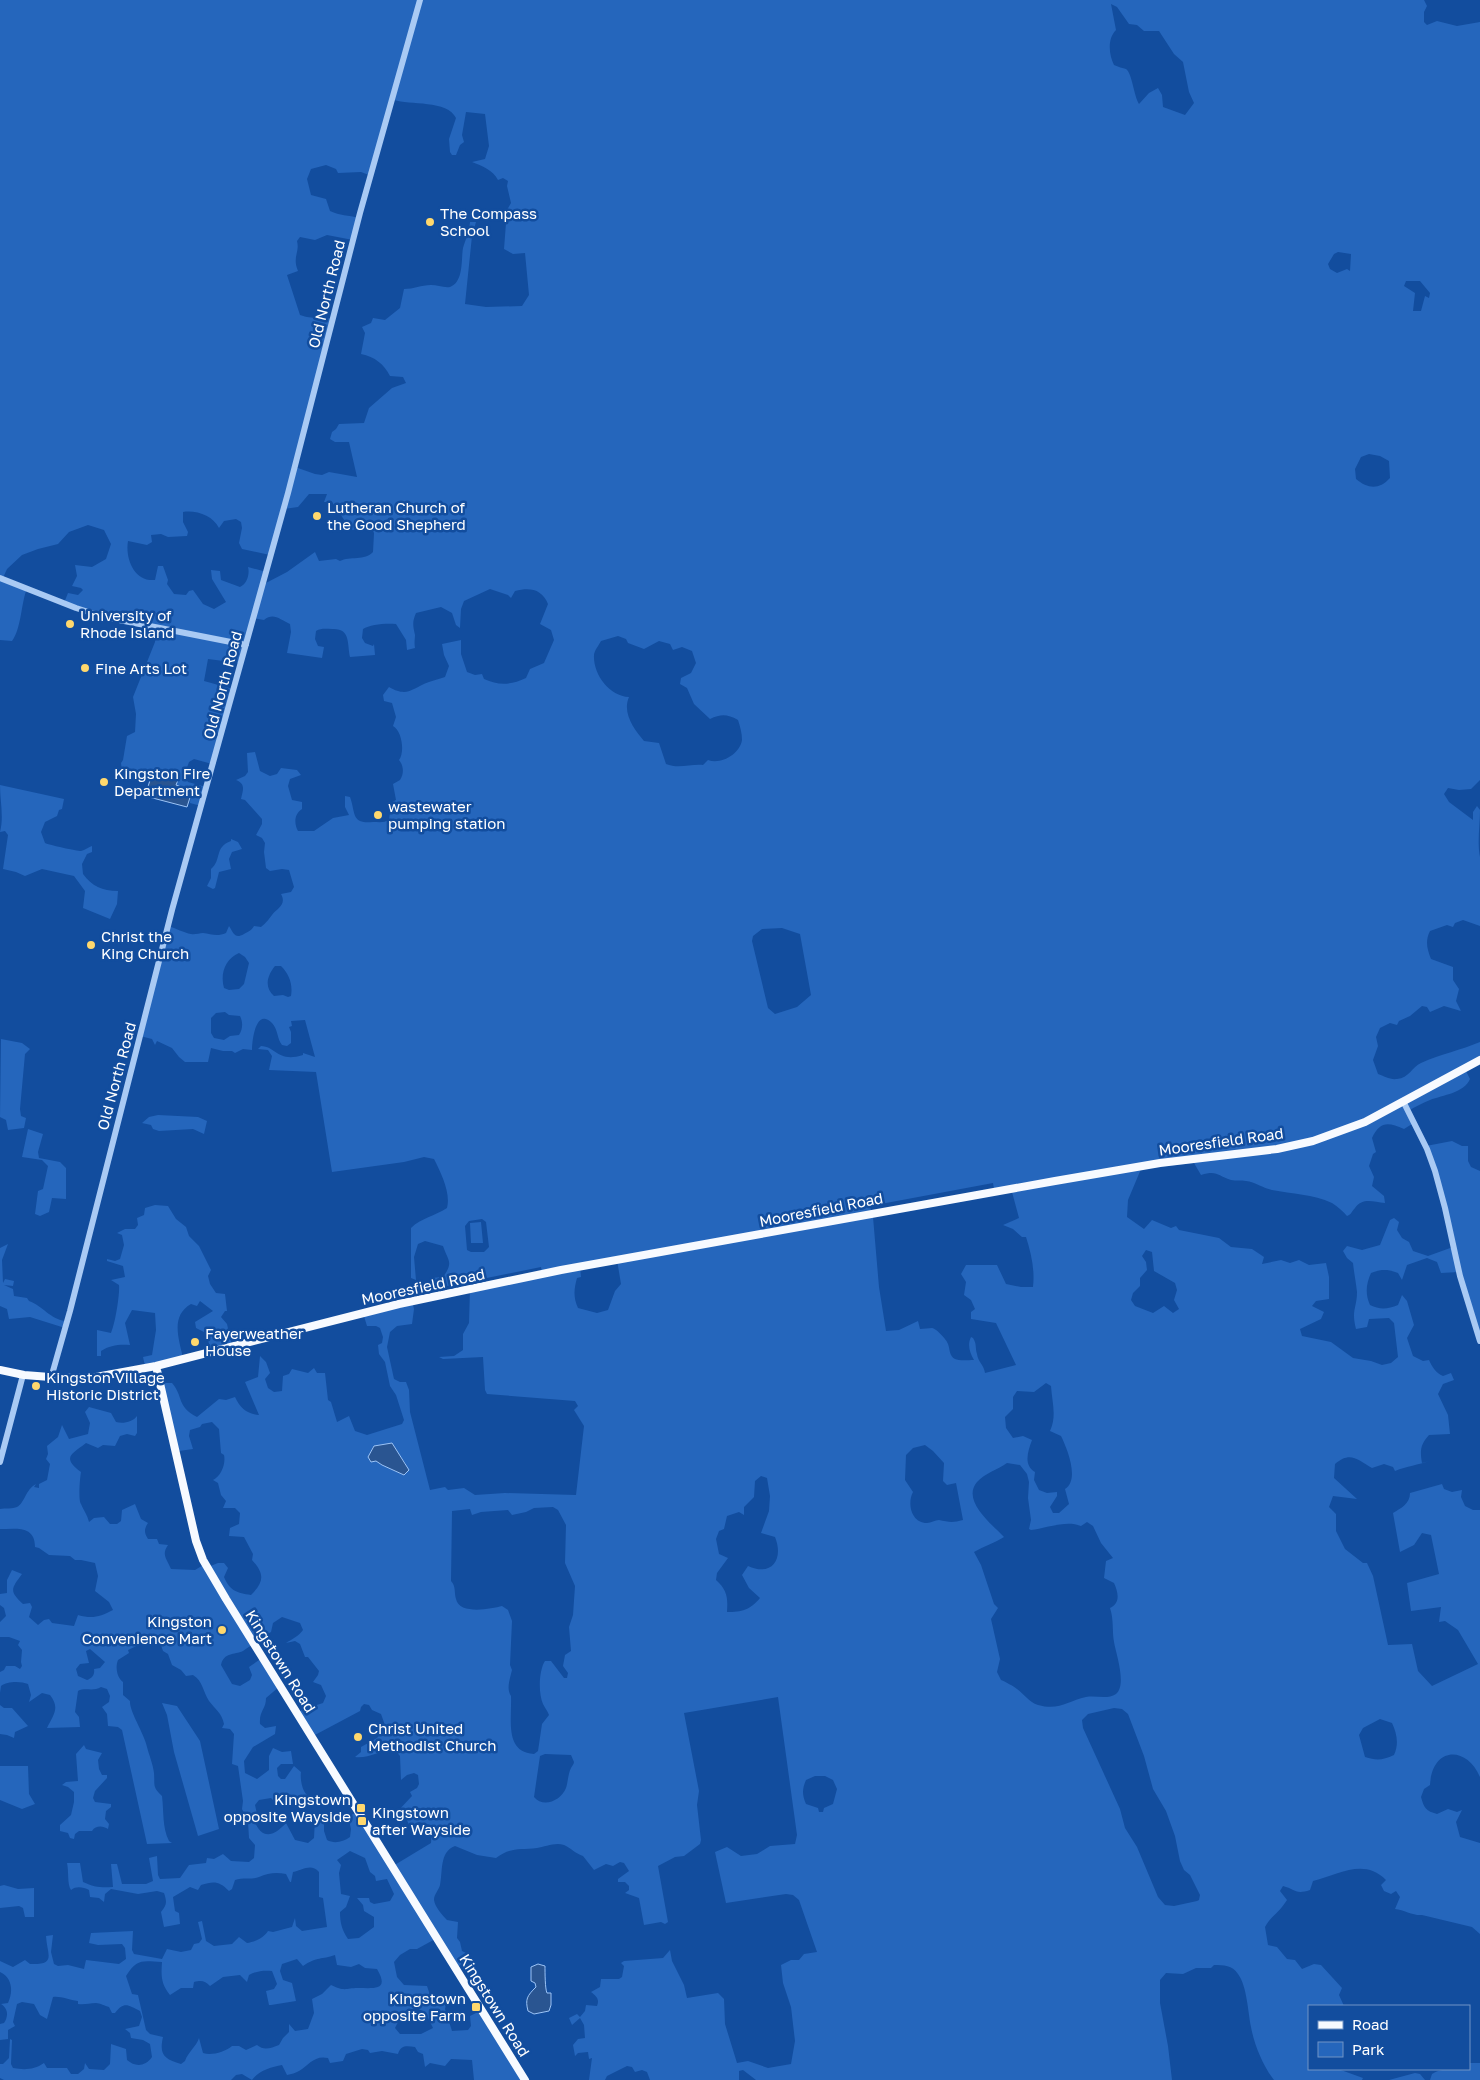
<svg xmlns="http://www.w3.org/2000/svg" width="1480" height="2080" font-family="'Golos Text',sans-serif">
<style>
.green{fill:#2566bc;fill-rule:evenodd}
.water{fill:#2a5591;stroke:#9cc4f7}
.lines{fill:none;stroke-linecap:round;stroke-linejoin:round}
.tertiary{stroke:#a9caf4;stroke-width:6}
.primary{stroke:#f7faff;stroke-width:8}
.poi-dot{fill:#ffd86d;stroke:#124d9e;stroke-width:2}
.labels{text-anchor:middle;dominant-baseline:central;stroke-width:5;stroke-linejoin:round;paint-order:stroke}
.poi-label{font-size:15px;fill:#fff;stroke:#124d9e;text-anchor:start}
.street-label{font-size:15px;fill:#fff;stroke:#124d9e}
</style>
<rect width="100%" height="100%" fill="#124d9e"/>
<path class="green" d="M0,0H1424L1427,6L1424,12V22L1427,25L1437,21L1457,26L1480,22V780L1471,789L1459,790L1448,788L1444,794L1449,802L1473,820V812L1477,806L1480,810C1480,826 1477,842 1480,857V926L1463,920L1455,923L1453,927L1447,925L1430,931C1425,941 1427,949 1431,959L1453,967V980L1459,989L1456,1001L1461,1011L1444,1006L1430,1012L1427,1007L1422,1006L1410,1016L1399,1021L1397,1025L1390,1023L1380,1028L1376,1037L1378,1046L1373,1060L1378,1074C1384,1076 1390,1080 1397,1079C1409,1078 1412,1067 1421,1063C1441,1054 1461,1050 1480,1042V1059L1465,1069L1470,1079C1464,1093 1443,1095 1430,1100C1422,1103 1415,1107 1408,1111L1412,1124L1404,1129C1388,1122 1380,1121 1372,1138L1376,1152L1373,1154L1369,1166L1374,1177L1372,1186L1384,1196L1385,1203C1373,1202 1363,1197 1355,1208C1351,1212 1352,1214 1347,1216C1343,1211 1338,1207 1332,1203C1313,1194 1292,1194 1272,1190C1263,1188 1255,1182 1246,1181C1241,1180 1236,1181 1231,1180C1217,1176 1218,1170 1201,1175L1194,1163L1141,1169L1128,1200L1127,1217L1144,1229L1152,1220L1171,1228L1176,1226L1179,1230L1219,1238L1231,1247L1252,1249L1264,1257L1262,1264L1281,1260L1290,1263L1299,1260L1309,1265L1326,1263L1329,1277V1299L1316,1301L1312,1306L1324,1312L1321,1319L1300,1329L1302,1336L1331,1342L1353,1358L1371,1361L1382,1365L1391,1363L1398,1357L1394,1323L1389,1318L1369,1319L1367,1327L1356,1329C1351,1310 1357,1308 1357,1292C1356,1282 1354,1273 1353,1263L1347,1258L1343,1251L1347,1246L1362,1250L1380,1245L1390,1220L1394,1218L1399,1222L1397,1230L1402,1238L1409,1242L1413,1251L1428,1256L1453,1247L1426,1146L1452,1141L1462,1146H1468V1161L1471,1167L1480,1171V1341L1459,1272L1441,1273L1437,1262L1427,1258L1407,1265L1402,1280L1398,1273C1388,1269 1381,1269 1371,1273C1366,1284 1365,1294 1370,1305C1380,1310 1388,1309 1398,1305L1402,1295L1407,1301L1414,1325L1407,1338L1413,1356L1423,1361L1429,1360C1432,1367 1436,1373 1443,1376L1451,1373L1454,1380L1443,1384L1438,1394L1448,1415L1450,1434L1429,1435C1420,1445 1420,1451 1422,1463L1430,1461C1418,1465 1407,1466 1395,1471L1393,1467L1384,1464L1372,1468C1357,1459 1350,1451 1335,1464L1334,1478L1357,1499L1333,1496L1329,1507L1336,1514V1531L1345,1549L1363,1563H1367L1373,1576L1388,1645L1412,1644L1418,1671L1432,1686L1478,1664L1458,1630L1445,1621L1439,1622L1441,1607L1411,1611L1407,1583L1439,1574L1431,1535L1422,1533L1414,1545L1400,1552L1393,1513C1401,1508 1410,1504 1410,1493L1442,1484L1444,1489L1452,1492L1462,1490L1461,1497L1465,1506L1473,1510H1480V1777C1466,1745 1432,1747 1430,1785L1424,1789L1421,1797C1424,1808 1426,1811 1437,1814L1448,1809L1457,1812L1462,1810L1456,1822L1460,1837L1480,1843V1934L1472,1927L1422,1915C1414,1916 1404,1910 1395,1909L1400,1897L1396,1891L1391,1894L1384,1891L1381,1885L1386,1880C1364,1858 1340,1874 1313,1881L1310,1890C1295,1895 1295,1889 1283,1886L1280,1891L1287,1900C1279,1913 1271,1916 1265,1927L1268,1945L1277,1947L1287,1959L1295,1960L1302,1969L1314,1964L1321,1965L1342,1988L1339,1995L1344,2006H1309V2069H1338L1363,2078L1362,2080H1274C1263,2066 1254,2044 1251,2027C1248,2012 1247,1986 1238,1974C1232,1965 1224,1965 1214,1965L1211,1968H1196L1183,1974L1166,1973L1160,1980V2003L1168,2046L1172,2080H756L743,2070L739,2071V2080H650L647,2072L642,2070L635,2072L632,2067L627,2066L607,2076L605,2080H589L592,2058L589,2059L588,2052L578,2053L575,2056L573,2045L578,2039L585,2038L584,2025L580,2018L572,2025L569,2018L577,2014L580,2017L585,2011L586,2005L597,2006C600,1999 596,1996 591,1992L600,1987L601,1979H619L622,1977L624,1966L621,1963L624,1961L663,1958L670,1950L672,1961L684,1985L687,1998L718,1993L724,1999L725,2024L737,2063L748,2061L768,2068L791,2064L795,2041L791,2007L783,1983L781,1965L791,1960H799L804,1954L817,1952L799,1900L793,1895L786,1894L726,1903L715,1852L727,1847L741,1856L757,1854L770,1846L795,1844L797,1835L778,1697L684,1713L699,1791L697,1805L701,1840L700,1844L684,1856L675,1857L658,1866L668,1922L665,1924L661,1922L644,1925L639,1898L625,1893L629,1890V1886L625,1882H618V1879L629,1871L624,1863L620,1862L613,1866L606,1864L594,1870L583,1856C576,1854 571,1848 564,1845C555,1842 545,1847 537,1848C520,1850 510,1847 496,1858L477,1855L455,1846C439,1852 443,1872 440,1885C439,1890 434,1894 434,1900C435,1907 442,1915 447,1920L458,1922L457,1938L460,1942L462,1951L466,1953V1961L456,1968L437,1938L417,1949H410L400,1955L394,1962L397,1977L404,1985L427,1986L432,2001L447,2000L445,2009L452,2031L468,2030L471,2026L470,2016L482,2010L526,2080H474L472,2060L451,2059L445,2066L430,2063L425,2067L423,2054L418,2052L415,2047C406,2046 401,2045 398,2054L382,2051L370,2053L368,2050L362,2049L346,2054L343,2061L330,2063L328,2058C314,2055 309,2065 299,2071C296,2073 291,2074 287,2075L282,2065C271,2067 258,2071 252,2080L242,2074L236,2075L231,2080H4L0,2078V2064H3L9,2058L10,2039L12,2040L11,2064L13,2068C24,2070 34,2070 44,2063L47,2068H67L71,2074H78L84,2069L85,2063L89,2069L104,2070L110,2064L111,2044L126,2049L127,2060C135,2067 145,2067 152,2057L150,2044L143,2040L131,2038L130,2033L125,2029L139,2026L142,2017L140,2011C128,2005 124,2001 115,2013H112L109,2007C105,2006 100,2003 96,2003C89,2003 85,2005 78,2004V2001C69,2000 61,1996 53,1997L47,2019L40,2015L34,2004L22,2002L17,2004L13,2022L15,2026L8,2030V2039L0,2040V2024L4,2023C8,2017 9,2009 1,2004L8,2003C13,1992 13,1978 0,1972V1961L13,1967L25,1960L30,1964C57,1965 47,1955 46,1936L53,1935L51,1952L54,1964L58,1966L68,1965L84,1969L86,1960L119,1964L126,1959L125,1948L122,1944L98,1945L89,1943L91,1933L133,1931L132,1950L134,1954L162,1959L167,1949L181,1952L191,1950L194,1944L199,1943L202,1939L198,1922L202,1921L206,1941L214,1946L232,1944L239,1937L247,1943C254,1942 264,1938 268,1931L273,1932L292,1927L295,1918L296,1926L302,1931L327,1927L323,1898L319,1897V1872C311,1863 303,1870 293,1872L291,1882H290L286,1874C276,1872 268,1873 259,1877C252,1880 242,1877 235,1880L232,1889L229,1891C219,1881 214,1881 201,1885L198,1890L190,1887L173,1897L175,1911L179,1913L180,1924L164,1927L161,1912C167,1905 167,1902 164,1893L157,1891L138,1894L111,1889L105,1894L104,1902L99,1898L90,1897L89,1890C83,1887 76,1886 71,1890C67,1884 69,1872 67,1863H80L83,1882C94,1887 101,1888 113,1887L111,1864H117L122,1884H146L153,1881L149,1858L157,1856L158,1875L160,1879L180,1878L189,1865L206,1863L207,1858L214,1859L223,1854L231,1861L249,1862L254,1858L255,1845L249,1838L248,1822L242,1809L243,1801L238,1766L232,1764L234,1734L230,1729L222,1728L224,1724C222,1713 215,1709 209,1701C203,1692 203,1681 193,1675L186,1676L181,1670L172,1665L168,1654L163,1651C160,1642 159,1636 148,1637L149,1640L128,1650L129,1653L118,1660C115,1667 117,1678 123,1682V1695L130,1701C129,1711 144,1733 147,1747C149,1755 153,1764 154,1773C155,1785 152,1787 162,1796C164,1812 162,1827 169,1841L172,1843L147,1844L122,1730L118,1727L108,1726L107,1714L102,1707L109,1702L110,1696L107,1689L101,1687C93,1692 85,1687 78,1691L75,1712L79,1717L80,1727L47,1728C54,1714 60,1708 50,1695L42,1693L29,1702L31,1695L28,1684C21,1681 7,1681 1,1686L0,1693V1672L4,1670L6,1666H15L20,1669L22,1666L21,1662L22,1650L18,1645L20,1641L9,1637H0V1622L6,1616L4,1608L0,1605V1594L7,1593V1580L12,1570L22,1574C11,1589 9,1591 23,1604L30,1603L32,1607L29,1617L38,1625L44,1620L49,1619L52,1623L74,1626L78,1615C92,1619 100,1617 113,1610L109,1602L95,1591L98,1576L95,1563L81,1560H75L70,1556L49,1555L39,1548L35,1547C35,1525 16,1529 0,1529V1509C5,1508 13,1509 17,1507C25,1503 25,1490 36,1484L34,1487L39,1488V1484L47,1480L50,1464L46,1459L48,1454L47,1446L58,1437L62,1425L69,1439L88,1434L90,1423L85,1412L89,1407L111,1413L116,1422C123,1424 133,1422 137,1416V1433L135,1436L127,1434L120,1436L115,1446L103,1445L98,1448L86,1443C72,1454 61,1457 81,1472C80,1477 78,1500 81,1504C84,1511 87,1514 89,1522L94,1518L104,1517L110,1524H117L121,1521L122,1510L135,1504L141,1519L148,1523C144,1529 144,1533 148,1539H157L159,1544L168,1545C161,1555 167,1559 171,1569L195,1570L205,1564L208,1567L218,1563H224L228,1568L224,1577C230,1591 237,1593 251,1595C264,1582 265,1574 252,1560L253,1554L244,1537L229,1536L230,1528L239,1524L240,1513L235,1508H223L226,1501L221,1495L218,1483L213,1480C221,1476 226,1464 224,1455L221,1453L219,1429L212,1422L202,1424L200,1427L190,1430L189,1436L193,1449L179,1451L160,1383H172C184,1397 176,1406 197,1417L219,1399L226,1400L235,1397C240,1408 247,1414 259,1415L245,1382L258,1377L260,1356L266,1362L270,1373L265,1379L268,1388L274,1392L282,1391L283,1376L289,1374L292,1369L308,1373L314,1368L317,1373H325L328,1400L331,1402L337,1422L349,1416L355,1431L367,1435L402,1424L404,1420L396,1395L390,1386L385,1362L379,1354L378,1345L382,1343L383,1337L380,1328L376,1326H367L363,1313L412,1301L414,1309L412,1324L397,1326L390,1332L387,1347L394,1379L400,1382H406L409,1390L410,1412L430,1490L445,1487L448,1490L464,1488L475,1495L505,1493L576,1495L584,1426L574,1410L578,1406L575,1401L487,1394L485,1390L483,1357L443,1359L439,1357L454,1356L463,1350V1334L469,1323L470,1289L542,1273L541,1267L433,1289L431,1278L443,1277C454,1262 448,1261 443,1246L425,1241L418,1244L414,1257L416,1280L411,1278V1228C421,1218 435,1216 447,1208C451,1193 441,1173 434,1159L424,1157L404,1162L332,1172L316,1072L269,1070L272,1056L268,1050L258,1049L261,1046C277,1047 278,1063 303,1055V1053L315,1057L305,1020L291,1021L292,1026L289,1027L291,1032V1043L287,1046L282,1045C277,1039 278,1029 272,1023C256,1007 252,1040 252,1050L243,1049L235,1053L232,1051H223L211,1048L208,1062H185L179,1057L172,1048L157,1041L155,1045L152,1039L140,1036L168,926C176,928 184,933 191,934C195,935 199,933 203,933C211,934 217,937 226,933L229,926C234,934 235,939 244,934C249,931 251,931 254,926L261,927C267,922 268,920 272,915C277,908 287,905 281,894L291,892L294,887L289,870L282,869L270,871L266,868L264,852L265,843L262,838L256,835L262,824V819L245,800L241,799C243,790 246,784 236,780L245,776L248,772L247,753L255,752L260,771L270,776L277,774L281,768L297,770L301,775L290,779L288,786L292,800L302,802V809C294,814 294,824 298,831H314L333,818L349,815L345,807V796L350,797C356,814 351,824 373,822C379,822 384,823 389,820L390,812L387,805L396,800L393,784L400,780C404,774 404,766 399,760C405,752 402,731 393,726L396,717L392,703L384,701L383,695L389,687C408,698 412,688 429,682C434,680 440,679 445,677L449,666L444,655L442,644L461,640V654L467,672L475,675L482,674L484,679C499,686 511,685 526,678L530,669L544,663L554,640L551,630L540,624L548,604C542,589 530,587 515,591L511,598L508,595L490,589L464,601L461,609L460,628L456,625L452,613L441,607L416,613C412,622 413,626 415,635C415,638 414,643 415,648L407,650L406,640L396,624C387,623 370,624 363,629L362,638L365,643L373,646L374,644L375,655L350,657C347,644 351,628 332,629C326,629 321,628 316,631L315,639L318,646L324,647L322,658L287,653L291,632L290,624C280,620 274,612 264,620L253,618L239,663L208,659L204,681L233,689L212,764L194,759L189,762L184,776L188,782L206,787L201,806L190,803L191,791L176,785L178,780L151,774L139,781L132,779L127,773L122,772L121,763L123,760L127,736L135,732L136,714L133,697L155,642L156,629L64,603L68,593L78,595L83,590L81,588L72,586L77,576L75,565L92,567L106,559L111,544L104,530L88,525L69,532L58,544L38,549L22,555L7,569L2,580L26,591C21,606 21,629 12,641L0,640ZM1111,4L1117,7L1129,24L1137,25L1144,31H1159L1174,54L1183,62L1189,92L1194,103L1185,115L1163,107L1162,95L1158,88L1149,93L1139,104C1134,96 1132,73 1126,69C1123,68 1118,67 1114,65C1109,55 1107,39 1116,30ZM394,100C409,105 448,100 456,118L449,139L450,152L452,155H456L460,145L464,142L462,135L466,112L485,114L489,146L485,159L472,162C482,166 493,170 498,180L503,178L508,181L507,186L511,203L507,210L504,249L513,254L525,253L529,295L522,306L486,307L465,304L472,236L476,222H470C469,233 466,238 463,248C461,259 464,282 450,287C444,288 437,285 431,285C421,285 414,289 404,289L400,308L385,320L373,318L371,323L362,327L365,333L361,354C375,357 384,364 390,376L403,377L406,383L392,388L369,408L364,423L339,424L336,429L332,432L330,439L335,442H349L357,477L329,472L322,475L315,474L295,467L332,319C318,316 314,320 300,315L287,275L298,271C292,257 300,252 297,241L300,237L315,240L327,235L353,240L359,218C348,215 340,216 330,211L326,199L311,195L307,179L311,169L326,165L336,169L338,173L361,172L369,175ZM1338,252L1351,254L1350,271L1347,269L1337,273L1330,269L1328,264L1334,254ZM1406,281H1420L1430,293L1429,298L1425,296L1421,311H1413L1415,293L1404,286ZM1369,454L1380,456L1389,461L1390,478C1379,490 1368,489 1356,479L1355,469L1361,457ZM309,494H327L324,502H332L347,524L348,530L372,529L374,533L373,552C365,561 350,556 340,561L336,559L319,561L315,552L287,572L264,584L263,571L248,567C250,574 247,584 240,587L221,580L220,571L211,570L212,579L226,602L214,609L203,604L193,590L189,591L186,595L174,594L167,584L168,580L163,566H158L155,580C134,582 125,558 128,541L147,545L152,542L151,535L161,534L168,537L187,536L188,532L183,522V512C197,510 213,516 219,528L224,521L236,519L241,522L242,528L239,543L242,549L270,555L284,509L298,507ZM618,636L626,639L628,643L644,649L659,641L670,644L673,650L682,647L692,651L696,663L691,673L681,678L680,684L687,688L694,704L710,719C721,714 727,714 738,720C740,726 742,733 742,740C740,754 721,765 708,760L703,765C690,764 678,769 666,764L659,743L644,741C634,729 622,713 629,697C609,696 593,674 594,655C594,651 599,645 601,641ZM782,928L800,934L811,995L797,1007L775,1014L768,1008L752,941L753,936L762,929ZM239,953L245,957L249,963L244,984L239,989L229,990L224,988C220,974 225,959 239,953ZM275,966H281C289,974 293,984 291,996L288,997L283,995L274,996C264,987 267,976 275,966ZM225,1012L229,1015L240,1016C243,1022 243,1029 239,1035L230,1036L224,1040L214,1038L211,1033V1018L216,1013ZM993,1183L995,1195L1012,1192L1019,1218L1003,1225L1013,1229L1022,1237H1026C1031,1253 1035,1269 1033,1287H1021L1006,1284L997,1265H966L961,1274L966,1282L964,1295L971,1300L975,1309L971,1312V1319L996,1323L1016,1365L985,1373C984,1365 978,1362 977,1354C975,1348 977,1344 973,1338L971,1337C967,1345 970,1353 974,1360C968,1360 959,1361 955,1359C949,1356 950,1349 948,1344C947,1340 937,1329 932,1328C929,1328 924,1329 920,1329L918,1321L899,1330L886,1331L879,1287L873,1217L870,1206ZM482,1219L486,1222L489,1247L484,1252H471L467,1250L465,1226L469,1221ZM1146,1250L1152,1252L1154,1271L1175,1283L1177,1290L1174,1300L1179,1309L1173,1313L1164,1306L1153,1313L1135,1306L1131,1300L1133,1293L1140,1286V1278L1147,1270L1146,1262L1142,1256ZM617,1260L621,1284L615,1291L608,1310L597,1313L578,1308C573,1297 574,1289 577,1278L581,1277L580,1266ZM1046,1383L1051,1386C1052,1402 1057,1416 1050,1431L1061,1436C1067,1448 1080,1480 1065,1489L1069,1504L1059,1513H1053L1050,1507L1057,1496V1492L1047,1493L1039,1490L1034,1480L1035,1472C1023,1465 1028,1451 1032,1440L1023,1436L1013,1438L1006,1428L1005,1417L1013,1409V1397L1017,1391L1034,1392ZM384,1444L395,1449L406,1464L404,1475L382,1465L369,1455L373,1447ZM925,1445L933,1451L944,1463L943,1481L947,1485L956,1483L963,1520C953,1523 948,1522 939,1520C935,1520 931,1523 927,1523C911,1523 907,1503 913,1492L905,1480L906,1455L913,1448ZM1007,1463L1020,1465L1027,1474L1029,1482L1028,1498L1031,1520L1029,1529L1031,1530C1047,1528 1066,1520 1081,1526L1087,1522L1093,1526L1101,1543L1113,1558L1106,1561L1104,1578L1114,1583C1118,1592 1121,1603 1110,1608C1114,1620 1112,1631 1114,1642C1116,1654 1127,1685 1116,1694C1107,1700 1096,1695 1086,1697C1068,1701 1059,1711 1038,1705C1029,1702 1024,1694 1017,1689C1013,1686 1006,1682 1001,1680L997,1672L1000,1659L991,1619L998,1608L994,1604L981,1565L974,1552C984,1546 995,1543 1004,1537C993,1525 961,1501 977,1482C985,1473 997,1470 1007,1463ZM761,1476L767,1478L770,1496L769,1511L761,1533L775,1537C784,1559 772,1577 748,1566L742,1575L749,1588L760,1598C750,1610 742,1612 727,1612C728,1597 727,1590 716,1580L717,1573L728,1558L719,1554L716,1539L719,1531L724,1529L727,1516L739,1512L744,1515V1507L754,1497L755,1481ZM553,1507L558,1510L566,1525L565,1563L575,1586L573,1615L569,1627L571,1651L565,1655L563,1666L568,1673L567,1678H564L551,1661H545C539,1670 538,1693 543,1704C545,1708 547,1710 549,1715L542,1724L538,1751L534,1754C504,1752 512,1719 511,1696C506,1688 510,1679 512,1670L510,1665L512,1621L508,1610L502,1606C491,1609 459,1615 456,1599C454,1592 456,1586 451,1581L452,1511L470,1509L472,1515L481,1512L508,1510L512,1515L526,1512L534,1508ZM282,1617L300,1623L303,1630C299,1636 292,1639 286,1643L295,1641L300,1644L305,1657H308L319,1671L318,1675L313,1682L321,1685L326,1696L323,1703C312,1707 308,1706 297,1713L313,1736L360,1711L361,1707L364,1704L369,1705L372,1710L381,1714L386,1728L377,1738L361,1747V1752L355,1757C369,1759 381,1749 395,1750L400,1756L401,1780L407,1775L414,1773L418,1775L419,1784L417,1788L410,1792L412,1796L397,1812L406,1818L410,1827L419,1822L430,1825L432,1830L431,1843L393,1866L359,1812L348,1816L351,1829L350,1837C343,1842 334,1844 327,1840L324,1831V1818L315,1819L314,1838L308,1843L295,1840L286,1823C274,1836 262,1841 254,1820L257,1814L255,1805L259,1800L271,1798L276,1803L285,1799L307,1798V1795C302,1790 300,1779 301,1772L294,1766L285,1779H281L278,1776L277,1768L281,1764H293L291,1751L282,1752L273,1748L269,1756V1770L257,1779L245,1773L244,1761L253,1747L275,1734L276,1726L265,1728L260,1724C259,1710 266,1710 266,1698L280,1686L262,1658L249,1667L252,1675L250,1680L240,1686L232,1684L221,1665C224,1652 234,1655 243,1651C246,1649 250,1646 253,1644V1642L271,1632L273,1623ZM90,1649L105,1662L100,1668L94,1669C95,1675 92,1678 87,1680L78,1676L76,1669L80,1664L89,1663L86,1651ZM1114,1708L1122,1709L1128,1714L1144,1756L1153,1789L1166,1811L1175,1836L1180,1861L1184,1870L1190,1875L1200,1895L1199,1900L1197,1901L1174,1906L1165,1905L1158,1897L1137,1847L1125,1828L1120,1809L1083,1728L1082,1720L1088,1714ZM1380,1719L1392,1723C1397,1734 1399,1744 1394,1755C1383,1760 1377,1761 1365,1757L1359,1735L1363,1728ZM545,1754L571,1755L574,1762C574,1764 572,1766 571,1768C568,1774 568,1782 566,1788C561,1801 543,1808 534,1797L540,1756ZM815,1776H825L833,1780L837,1789L833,1804L824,1808L823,1812H819L818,1808L806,1804C802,1795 802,1789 806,1780ZM350,1851L365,1858L370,1872L375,1876L376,1881L387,1879L394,1894L390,1901L374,1904L370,1902L369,1898H357L363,1905L364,1911L374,1917V1927L359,1938L348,1939C342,1930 340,1923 340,1912L346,1907L350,1896L341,1894L339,1873L341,1865L337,1860ZM335,1955L337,1965L351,1967L359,1964L365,1968L377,1969C390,1991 374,1988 358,1988C346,1988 345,1992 331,1985L322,1994L312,1999L314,2013L308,2029L295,2031L289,2024V2032L283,2038L279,2045C271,2048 264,2051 257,2045L246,2050L239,2046H232C225,2052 211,2056 203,2053L199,2038C196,2047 188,2052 185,2061L181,2064C164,2059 159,2055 163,2037L150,2034L146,2030L138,1995L132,1994L126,1976C137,1958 143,1961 162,1962C161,1976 161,1984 170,1995L181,1988H193L194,1982C202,1980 205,1981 210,1986L223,1977L240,1975L247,1982L249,1975C256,1971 264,1970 272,1971L277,1984L274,1989L266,1991L269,2005H271L296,2001L292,1983L283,1980L280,1971L282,1964L297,1959L303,1966C318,1956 321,1960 335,1955ZM409,2009H418L425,2012L433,2028L421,2034H400L395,2028L403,2012Z
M0,785L64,799L62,809L59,810L57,816L45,822L41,832L45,843C49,845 77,851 81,851C85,850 89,847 92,846V852L87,854L82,864L83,874C92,886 102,891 118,891L117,904L110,919L83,908L85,891L74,876L42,869L25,876L16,872L3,869L8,835L5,831L0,832C4,817 0,801 0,785Z
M231,839L238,842L242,849L232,852L229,859L231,869L219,872L215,888L213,889L207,886L211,878V869C222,860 214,847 231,841Z
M1,1039L22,1043L30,1049L25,1054L20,1109L21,1116L26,1118L24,1128L8,1130L6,1120L0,1117Z
M158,1115L198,1117L207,1121L204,1134L193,1129L159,1131L153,1129L151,1125L142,1123L149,1117Z
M28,1129L43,1134L38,1152L39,1158L60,1162L66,1168V1199L52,1198L49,1212L40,1216L35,1214L38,1191L43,1189L48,1166L42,1160L22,1157Z
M155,1205L168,1206L176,1219L186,1227L189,1236L199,1246L211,1270L208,1276L210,1284L216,1293L225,1294L227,1311H225L221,1317L227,1324L232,1346L211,1351L206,1333L196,1328L195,1322L213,1311L200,1301L197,1306L191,1304C170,1316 179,1339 183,1358L145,1366L143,1357L152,1355L156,1330L155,1313L132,1310L125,1323L130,1345C120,1344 110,1345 101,1351V1356H97V1330L111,1333C115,1325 120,1294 119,1285L111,1280L125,1277L123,1266L107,1261V1259L115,1261L120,1259L124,1245L122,1235L117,1233L125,1229H135L138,1225L137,1218L144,1215L145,1208Z
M481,1222L483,1243H471L470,1223Z
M8,1244L2,1260L3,1283L5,1279L14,1281L13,1286L4,1285L13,1289L14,1296L27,1298L29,1301C43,1306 50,1319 65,1321V1328L30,1317L9,1319L7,1309L0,1306V1248Z
M0,1702V1705L4,1708H12L28,1726L15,1732L14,1738L7,1735L0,1734Z
M162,1703L177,1706L200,1741L219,1829L198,1836L174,1752L167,1715Z
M84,1745L86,1749L102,1753L98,1760L99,1769L102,1775H107V1778L95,1791L93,1798L95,1802L111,1804V1807L106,1811L105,1819L109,1824L108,1829C103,1826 96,1825 92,1831H79L75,1834L74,1839L70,1838L68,1833L60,1831V1825L71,1815L74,1802V1792L68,1787L62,1785L66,1782L78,1781L76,1754Z
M0,1766H28L29,1794L35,1804L22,1809L0,1800Z
M4,1885L18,1889L34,1888V1917H25L23,1908L19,1906L0,1908V1886Z
M1469,2063H1480V2080H1430L1432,2074C1443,2067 1456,2069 1469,2069Z
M1415,2073L1420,2074L1425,2080H1389Z"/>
<path class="water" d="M152,774L178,780L176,785L192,791L187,807L145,796Z
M392,1443L409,1470L404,1475L382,1465L376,1461L371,1462L368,1457L374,1446Z
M538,1964L545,1966C545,1972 545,1989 547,1993H551V2005L549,2011L534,2014L528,2011C525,1999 527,1996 536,1987L535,1983L531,1981V1967Z"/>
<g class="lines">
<path class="tertiary" d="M0,578L76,608L104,617L246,645
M1403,1101L1427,1149L1435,1171L1445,1208L1460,1276L1480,1341
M51,1378L70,1311L172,910L288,493L360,213L420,0
M0,1462L23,1375"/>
<path class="primary" d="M156,1366L196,1541L203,1560L226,1599L525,2080
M0,1370L24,1375L63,1378L96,1377L156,1366L399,1304L561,1270L1055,1181L1160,1163L1277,1149L1313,1141L1365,1122L1480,1060"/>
</g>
<g class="poi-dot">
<circle cx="430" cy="222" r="5"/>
<circle cx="317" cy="516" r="5"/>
<circle cx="70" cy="624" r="5"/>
<circle cx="85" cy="668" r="5"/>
<circle cx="104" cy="782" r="5"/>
<circle cx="378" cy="815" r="5"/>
<circle cx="91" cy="945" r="5"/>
<circle cx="195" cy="1342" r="5"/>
<circle cx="36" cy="1386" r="5"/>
<circle cx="222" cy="1630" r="5"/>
<circle cx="358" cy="1737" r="5"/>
<rect x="356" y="1803" width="10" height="10" rx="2.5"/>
<rect x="357" y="1816" width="10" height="10" rx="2.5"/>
<rect x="471" y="2002" width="10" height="10" rx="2.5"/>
</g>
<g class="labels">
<g class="poi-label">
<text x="440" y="213">The Compass<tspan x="440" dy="17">School</tspan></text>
<text x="327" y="507">Lutheran Church of<tspan x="327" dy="17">the Good Shepherd</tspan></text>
<text x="80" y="615">University of<tspan x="80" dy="17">Rhode Island</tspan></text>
<text x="95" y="668">Fine Arts Lot</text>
<text x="114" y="773">Kingston Fire<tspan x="114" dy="17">Department</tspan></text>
<text x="388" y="806">wastewater<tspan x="388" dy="17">pumping station</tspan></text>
<text x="101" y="936">Christ the<tspan x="101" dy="17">King Church</tspan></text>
<text x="205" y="1333">Fayerweather<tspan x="205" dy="17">House</tspan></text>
<text x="46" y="1377">Kingston Village<tspan x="46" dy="17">Historic District</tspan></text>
<text x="212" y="1621" text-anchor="end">Kingston<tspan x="212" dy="17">Convenience Mart</tspan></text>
<text x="368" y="1728">Christ United<tspan x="368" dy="17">Methodist Church</tspan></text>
<text x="351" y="1799" text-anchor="end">Kingstown<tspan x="351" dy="17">opposite Wayside</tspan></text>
<text x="372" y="1812">Kingstown<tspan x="372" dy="17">after Wayside</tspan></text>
<text x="466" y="1998" text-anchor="end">Kingstown<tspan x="466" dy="17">opposite Farm</tspan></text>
</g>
<g class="street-label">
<text transform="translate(326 294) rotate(-76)">Old North Road</text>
<text transform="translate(222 685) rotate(-75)">Old North Road</text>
<text transform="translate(116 1076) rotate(-75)">Old North Road</text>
<text transform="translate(1221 1141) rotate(-8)">Mooresfield Road</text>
<text transform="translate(821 1209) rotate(-11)">Mooresfield Road</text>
<text transform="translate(423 1286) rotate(-12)">Mooresfield Road</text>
<text transform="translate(281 1661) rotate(58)">Kingstown Road</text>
<text transform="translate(495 2005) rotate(58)">Kingstown Road</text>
</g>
</g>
<rect x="1308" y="2005" width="162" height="65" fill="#124d9e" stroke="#7194c5"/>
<rect x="1318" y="2021" width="25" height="8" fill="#f7faff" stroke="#7194c5"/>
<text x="1352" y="2030" font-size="15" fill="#ffffff">Road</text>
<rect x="1318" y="2042" width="25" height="15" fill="#2566bc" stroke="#7194c5"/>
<text x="1352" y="2055" font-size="15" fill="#ffffff">Park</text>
</svg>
